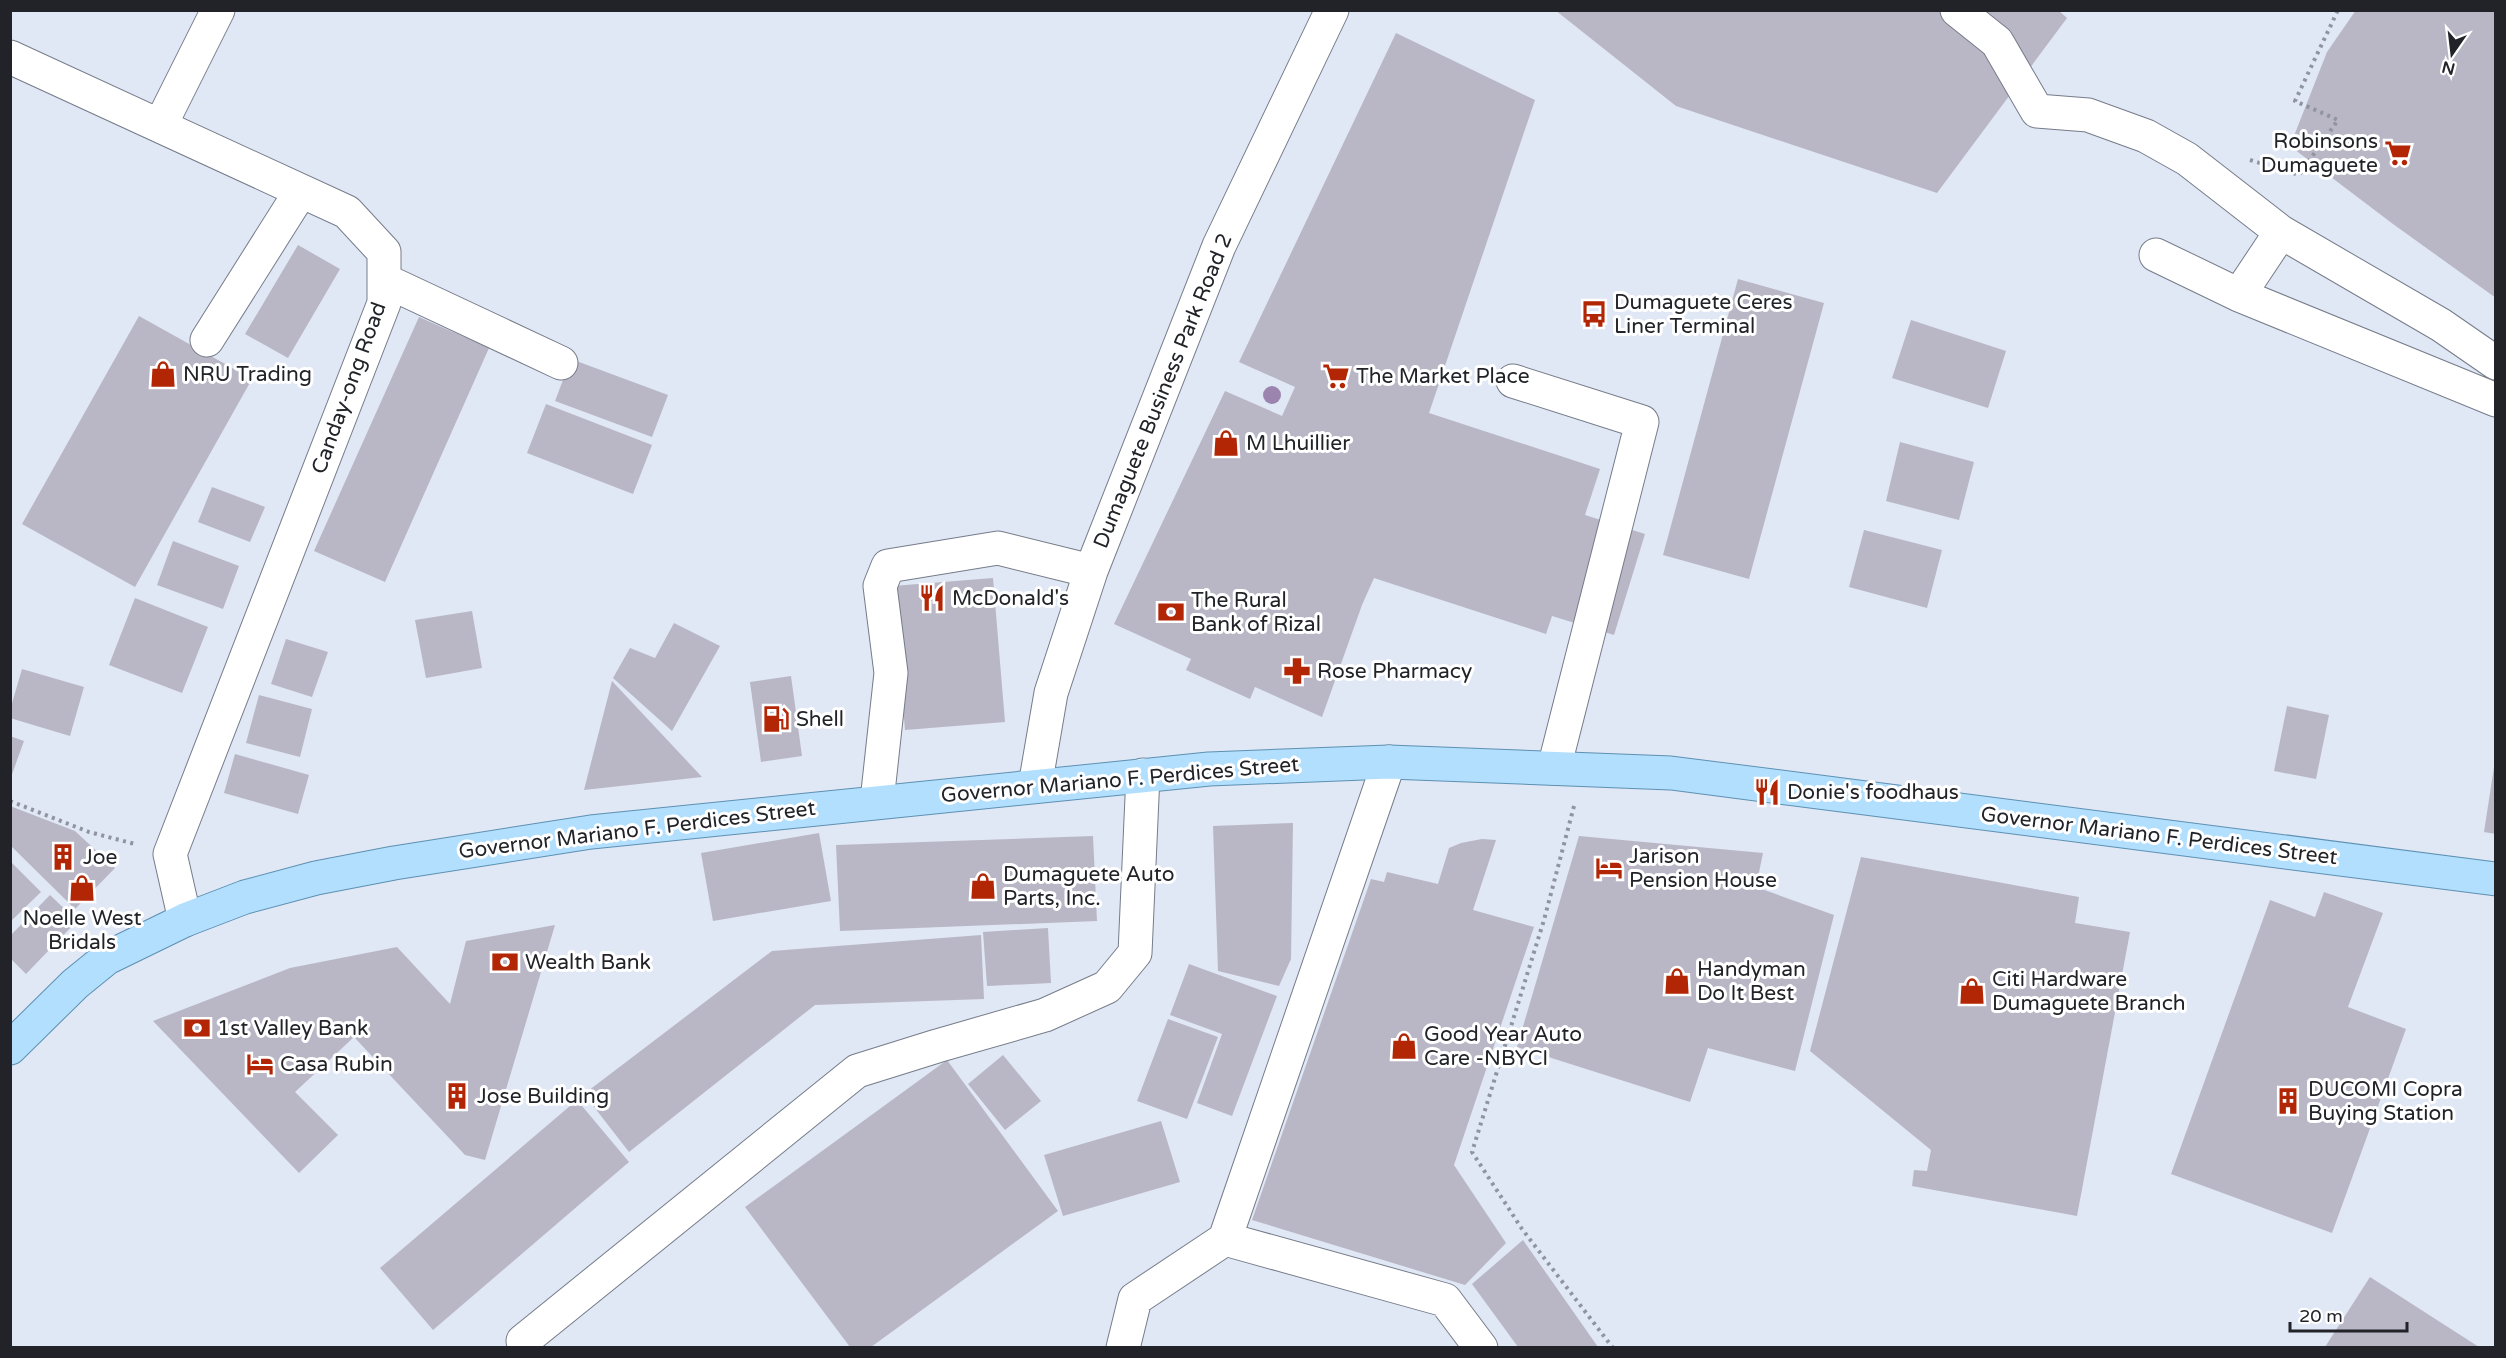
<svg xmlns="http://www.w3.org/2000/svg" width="2506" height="1358" font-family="'Varela Round',sans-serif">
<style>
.building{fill:#b9b7c6}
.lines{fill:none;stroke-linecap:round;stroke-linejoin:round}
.minor-casing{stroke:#767c89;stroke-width:35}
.major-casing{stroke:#5d90b2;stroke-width:35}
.path{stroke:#8f949f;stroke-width:4;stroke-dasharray:3 4.5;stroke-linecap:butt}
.minor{stroke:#fff;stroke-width:33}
.major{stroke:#b1dffd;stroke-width:33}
.tree{fill:#9b85ae}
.labels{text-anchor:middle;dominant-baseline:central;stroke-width:6;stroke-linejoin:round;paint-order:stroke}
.poi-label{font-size:21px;fill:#212329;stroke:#fff;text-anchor:start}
.street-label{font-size:21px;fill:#212329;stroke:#fff}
</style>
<rect width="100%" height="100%" fill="#e0e7f5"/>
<path class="building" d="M1555,10H2058L2067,18L1937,193L1676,106Z
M2356,10H2496V298L2393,224L2290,146L2327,52Z
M1396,33L1535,100L1429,413L1600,469L1585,515L1645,534L1614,635L1552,616L1546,634L1374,578L1362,605L1322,717L1255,687L1250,699L1186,670L1191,659L1114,624L1225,391L1282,416L1295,387L1239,362Z
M298,245L340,269L288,358L245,334Z
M1738,279L1824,303L1749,579L1663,555Z
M139,316L252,379L135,587L22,524Z
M419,317L489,348L385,582L314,551Z
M1911,320L2006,351L1988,408L1892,378Z
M571,359L668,395L652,437L555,401Z
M546,404L652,445L633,494L527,453Z
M1900,442L1974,462L1959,520L1886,501Z
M212,487L265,507L250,542L198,522Z
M1864,530L1942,550L1927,608L1849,587Z
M173,541L239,566L223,609L157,585Z
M993,578L1005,722L905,730L893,586Z
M135,598L208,627L182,693L109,665Z
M472,611L482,668L426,678L415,620Z
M674,623L720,646L672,731L613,678L630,648L655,658Z
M286,639L328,652L312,697L271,684Z
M22,669L84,687L70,736L10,718V710Z
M791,676L802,756L761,762L750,682Z
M612,681L702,777L584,790Z
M259,695L312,709L300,757L246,743Z
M2287,706L2329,715L2316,779L2274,771Z
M10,736L24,741L11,777H10Z
M235,754L309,775L298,814L224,793Z
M2494,767H2496V834L2484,832Z
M10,806L75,831L115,868L75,909L10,845Z
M1293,823L1291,959L1279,986L1218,971L1213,826Z
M819,833L831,901L713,921L701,853Z
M1093,836L1097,921L840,931L836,845Z
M1579,836L1763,853L1756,887L1834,915L1795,1071L1708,1048L1690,1102L1517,1047Z
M1482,839L1496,840L1473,910L1534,927L1454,1165L1506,1243L1465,1285L1252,1220L1371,879L1384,882L1387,872L1438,884L1449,848L1461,843Z
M1861,857L2079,897L2075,923L2130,932L2077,1216L1912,1186L1914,1170L1927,1171L1931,1150L1810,1051Z
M10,861L41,892L10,922Z
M2324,892L2383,913L2348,1007L2406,1029L2332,1233L2171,1174L2270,900L2315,917Z
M50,895L77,921L26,974L10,958V936Z
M555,925L485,1160L465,1155L354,1037L295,1092L338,1135L299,1173L153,1021L290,968L397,947L450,1004L466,941Z
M1048,928L1051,983L987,986L983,932Z
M981,935L984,999L815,1005L629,1152L584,1094L772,951Z
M1189,964L1277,996L1232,1116L1197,1103L1222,1034L1170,1015Z
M1168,1019L1218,1037L1187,1119L1137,1101Z
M1003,1055L1041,1101L1005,1130L968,1084Z
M947,1060L1058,1211L871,1347H850L745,1207Z
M577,1100L629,1162L433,1330L380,1268Z
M1161,1121L1180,1182L1063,1216L1044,1155Z
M1523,1240L1598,1347H1518L1472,1284Z
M2370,1277L2479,1347H2325Z"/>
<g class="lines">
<defs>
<path id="minor" d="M1957,10L1997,42L2037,111L2088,115L2146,136L2187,159L2281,232L2441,325L2496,363
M10,57L347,212L384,252V303L170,854L185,920
M160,126L218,10
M2281,232L2239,295L2496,400
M2156,255L2239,295
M384,280L561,363
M207,340L301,191
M1513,381L1642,422L1554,768
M1035,786L1051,693L1091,571L1219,246L1332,10
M877,801L891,673L880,586L888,566L998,548L1091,571
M1225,1239L1445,1300L1481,1348
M523,1341L857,1071L937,1046L1045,1015L1107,987L1135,953L1143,775
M1123,1348L1135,1299L1225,1239L1389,762"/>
<path id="major" d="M10,1048L75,984L107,958L185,920L245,897L316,878L394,863L591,832L1209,769L1389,762L1671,773L2496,879"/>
</defs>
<use href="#minor" class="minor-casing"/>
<use href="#major" class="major-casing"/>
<path class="path" d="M2250,160L2299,175L2338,120L2295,101L2338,10
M10,801L89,832L135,844
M1574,806L1544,920L1472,1152L1522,1229L1613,1348"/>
<use href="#minor" class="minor"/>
<use href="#major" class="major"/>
</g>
<circle class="tree" cx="1272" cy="395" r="9"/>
<defs>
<symbol id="supermarket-bare" viewBox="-9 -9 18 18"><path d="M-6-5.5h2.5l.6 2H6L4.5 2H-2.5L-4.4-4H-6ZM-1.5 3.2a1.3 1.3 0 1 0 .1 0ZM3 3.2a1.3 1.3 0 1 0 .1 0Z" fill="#b22605" stroke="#fff" stroke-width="2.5" paint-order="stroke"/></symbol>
<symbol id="bus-bare" viewBox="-9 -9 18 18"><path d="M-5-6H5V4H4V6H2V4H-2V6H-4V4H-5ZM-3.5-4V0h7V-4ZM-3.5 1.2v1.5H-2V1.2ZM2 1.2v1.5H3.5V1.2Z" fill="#b22605" stroke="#fff" stroke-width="2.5" paint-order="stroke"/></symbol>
<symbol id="shop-bare" viewBox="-9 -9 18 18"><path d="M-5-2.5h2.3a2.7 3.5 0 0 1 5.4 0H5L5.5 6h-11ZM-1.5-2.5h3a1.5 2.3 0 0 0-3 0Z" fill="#b22605" stroke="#fff" stroke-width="2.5" paint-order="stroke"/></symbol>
<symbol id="restaurant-bare" viewBox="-9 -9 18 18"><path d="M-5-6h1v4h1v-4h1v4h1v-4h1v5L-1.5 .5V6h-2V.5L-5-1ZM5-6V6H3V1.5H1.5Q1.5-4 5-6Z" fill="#b22605" stroke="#fff" stroke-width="2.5" paint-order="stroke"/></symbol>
<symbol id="bank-bare" viewBox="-9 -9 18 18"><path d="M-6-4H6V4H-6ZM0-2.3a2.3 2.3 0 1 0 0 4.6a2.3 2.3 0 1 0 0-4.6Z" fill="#b22605" stroke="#fff" stroke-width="2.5" paint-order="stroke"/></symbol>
<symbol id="pharmacy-bare" viewBox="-9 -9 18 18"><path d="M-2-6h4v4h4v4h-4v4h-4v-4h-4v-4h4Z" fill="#b22605" stroke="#fff" stroke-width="2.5" paint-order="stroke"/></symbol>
<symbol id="fuel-bare" viewBox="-9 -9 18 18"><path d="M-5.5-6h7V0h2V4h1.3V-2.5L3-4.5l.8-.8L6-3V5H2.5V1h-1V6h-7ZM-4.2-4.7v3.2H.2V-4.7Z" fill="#b22605" stroke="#fff" stroke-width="2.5" paint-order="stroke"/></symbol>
<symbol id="building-bare" viewBox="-9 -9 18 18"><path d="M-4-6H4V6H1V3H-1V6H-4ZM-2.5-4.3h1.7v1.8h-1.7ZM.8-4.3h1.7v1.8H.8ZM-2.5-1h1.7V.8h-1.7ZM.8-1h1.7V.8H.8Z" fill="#b22605" stroke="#fff" stroke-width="2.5" paint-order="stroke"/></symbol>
<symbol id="hotel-bare" viewBox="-9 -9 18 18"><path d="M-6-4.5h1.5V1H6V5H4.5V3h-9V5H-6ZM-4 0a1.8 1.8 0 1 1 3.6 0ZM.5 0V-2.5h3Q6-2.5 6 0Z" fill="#b22605" stroke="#fff" stroke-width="2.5" paint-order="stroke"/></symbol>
</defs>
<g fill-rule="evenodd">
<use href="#supermarket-bare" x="2379" y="134" width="38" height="38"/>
<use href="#bus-bare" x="1575" y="295" width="38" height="38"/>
<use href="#shop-bare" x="144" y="355" width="38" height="38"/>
<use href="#supermarket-bare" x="1317" y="357" width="38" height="38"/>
<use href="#shop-bare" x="1207" y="424" width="38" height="38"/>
<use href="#restaurant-bare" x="913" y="579" width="38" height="38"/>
<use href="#bank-bare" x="1152" y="593" width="38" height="38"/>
<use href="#pharmacy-bare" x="1278" y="652" width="38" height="38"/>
<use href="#fuel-bare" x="757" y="700" width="38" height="38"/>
<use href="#restaurant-bare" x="1748" y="773" width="38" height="38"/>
<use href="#building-bare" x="44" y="838" width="38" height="38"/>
<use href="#hotel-bare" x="1590" y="849" width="38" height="38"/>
<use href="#shop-bare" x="964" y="867" width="38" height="38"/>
<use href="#shop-bare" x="63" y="869" width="38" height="38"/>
<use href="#bank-bare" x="486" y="943" width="38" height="38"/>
<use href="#shop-bare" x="1658" y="962" width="38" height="38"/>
<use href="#shop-bare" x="1953" y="972" width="38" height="38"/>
<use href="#bank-bare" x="178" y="1009" width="38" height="38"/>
<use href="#shop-bare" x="1385" y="1027" width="38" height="38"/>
<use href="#hotel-bare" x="241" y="1045" width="38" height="38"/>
<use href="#building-bare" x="438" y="1077" width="38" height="38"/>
<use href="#building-bare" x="2269" y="1082" width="38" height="38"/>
</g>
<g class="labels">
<g class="poi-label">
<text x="2378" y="141" text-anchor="end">Robinsons<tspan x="2378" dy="24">Dumaguete</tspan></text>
<text x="1614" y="302">Dumaguete Ceres<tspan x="1614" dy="24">Liner Terminal</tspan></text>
<text x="183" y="374">NRU Trading</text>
<text x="1356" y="376">The Market Place</text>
<text x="1246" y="443">M Lhuillier</text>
<text x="952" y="598">McDonald's</text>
<text x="1191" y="600">The Rural<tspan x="1191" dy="24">Bank of Rizal</tspan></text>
<text x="1317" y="671">Rose Pharmacy</text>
<text x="796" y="719">Shell</text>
<text x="1787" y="792">Donie's foodhaus</text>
<text x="1629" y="856">Jarison<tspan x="1629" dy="24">Pension House</tspan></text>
<text x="83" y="857">Joe</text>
<text x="1003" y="874">Dumaguete Auto<tspan x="1003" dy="24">Parts, Inc.</tspan></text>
<text x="82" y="918" text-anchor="middle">Noelle West<tspan x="82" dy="24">Bridals</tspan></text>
<text x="525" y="962">Wealth Bank</text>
<text x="1697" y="969">Handyman<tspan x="1697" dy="24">Do It Best</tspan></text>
<text x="1992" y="979">Citi Hardware<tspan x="1992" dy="24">Dumaguete Branch</tspan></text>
<text x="217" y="1028">1st Valley Bank</text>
<text x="1424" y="1034">Good Year Auto<tspan x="1424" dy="24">Care -NBYCI</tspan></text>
<text x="280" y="1064">Casa Rubin</text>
<text x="2308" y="1089">DUCOMI Copra<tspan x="2308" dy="24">Buying Station</tspan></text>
<text x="477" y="1096">Jose Building</text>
</g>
<g class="street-label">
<text transform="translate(349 388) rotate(-70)">Canday-ong Road</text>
<text transform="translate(1163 391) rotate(-68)">Dumaguete Business Park Road 2</text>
<text transform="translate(1120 780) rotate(-5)">Governor Mariano F. Perdices Street</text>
<text transform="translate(637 830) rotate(-7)">Governor Mariano F. Perdices Street</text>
<text transform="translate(2159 836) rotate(7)">Governor Mariano F. Perdices Street</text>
</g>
</g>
<rect width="2506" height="1358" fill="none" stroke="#212329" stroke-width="24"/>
<g transform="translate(2452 54) rotate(194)" stroke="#ffffff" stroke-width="4.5" paint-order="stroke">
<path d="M0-4.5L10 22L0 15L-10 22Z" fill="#212329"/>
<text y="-9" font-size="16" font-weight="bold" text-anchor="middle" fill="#212329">N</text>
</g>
<path d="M2290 1322v9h117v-9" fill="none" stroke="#212329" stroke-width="3"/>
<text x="2299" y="1322" font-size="18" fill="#212329" stroke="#ffffff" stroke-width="4.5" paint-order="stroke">20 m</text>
</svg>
